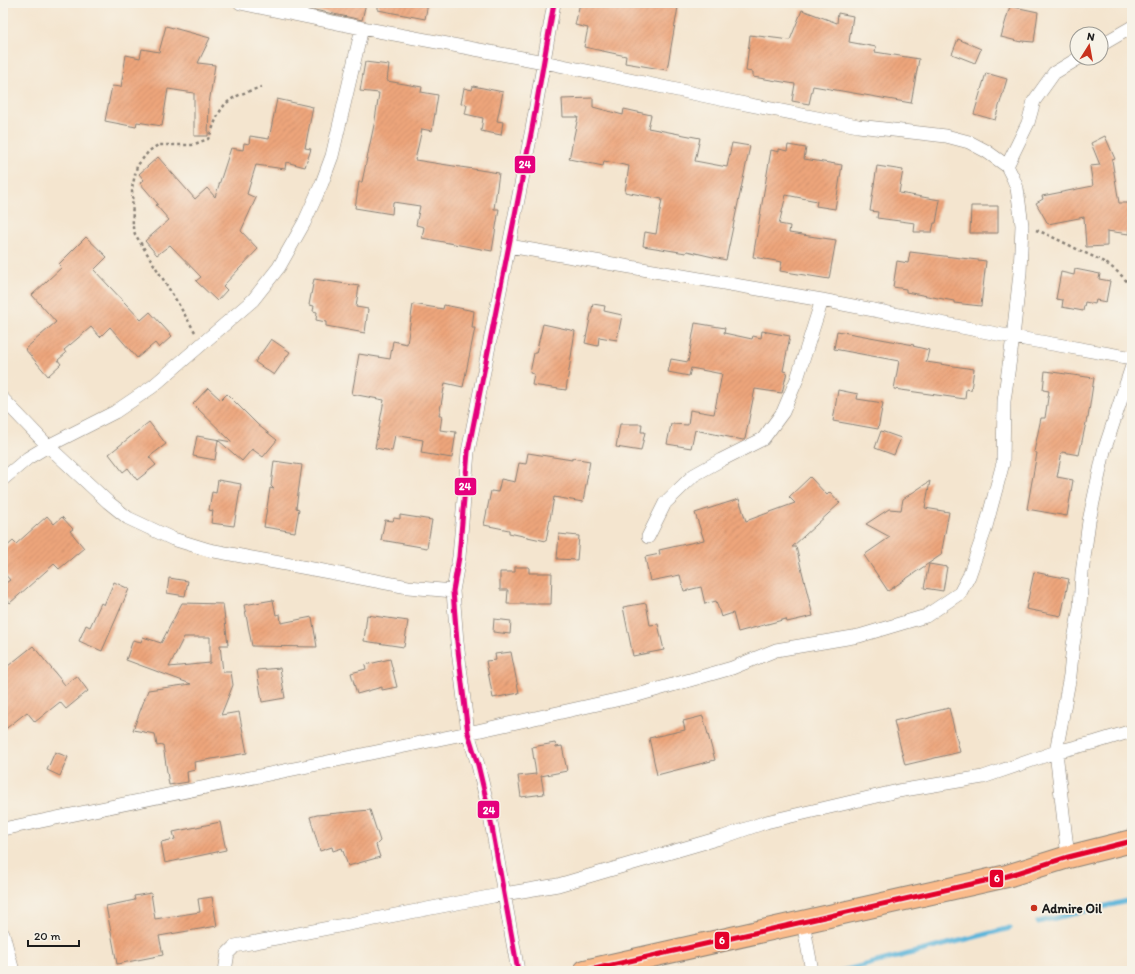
<svg xmlns="http://www.w3.org/2000/svg" width="1135" height="974" font-family="Itim,sans-serif">
<style>
.lines{fill:none;stroke-linecap:round;stroke-linejoin:round}
.stream{stroke:#5db5da;stroke-width:5}
.building{fill:url(#building-hatch);fill-rule:evenodd}
.minor-casing{stroke:#888076;stroke-width:14}
.trunk-casing{stroke:#888076;stroke-width:24}
.path{stroke:#888076;stroke-width:2.5;stroke-dasharray:3 3;stroke-linecap:butt}
.minor{stroke:#fff;stroke-width:13}
.trunk{stroke:#fabb8b;stroke-width:22}
.bus-1-casing{stroke:#f7f3e8;stroke-width:8}
.bus-2-casing{stroke:#f7f3e8;stroke-width:8}
.bus-1{stroke:#e5007d;stroke-width:5}
.bus-2{stroke:#e4002b;stroke-width:5}
.poi-dot{fill:#c8321e;stroke:#f7f3e8;stroke-width:1.5}
.labels{text-anchor:middle;dominant-baseline:central;stroke-width:3.5;stroke-linejoin:round;paint-order:stroke}
.poi-label{font-size:13px;font-weight:bold;fill:#1c1c1c;stroke:#f7f3e8;text-anchor:start}
.line-badge{stroke:#f7f3e8;stroke-width:1.5}
.badge-label{font-size:11px;text-anchor:middle;font-weight:bold;fill:#fff}
</style>
<defs>
<pattern id="building-hatch" width="6" height="6" patternUnits="userSpaceOnUse"><rect width="6" height="6" fill="#eda57b"/><path d="M-1 1l2-2M0 6l6-6M5 7l2-2" fill="none" stroke="#cb8d6a"/></pattern>
</defs>
<rect width="100%" height="100%" fill="#f7f3e8"/>
<filter id="ink" filterUnits="userSpaceOnUse"><feTurbulence type="fractalNoise" baseFrequency=".025" numOctaves="2"/><feDisplacementMap in="SourceGraphic" scale="8" xChannelSelector="R" yChannelSelector="G"/><feConvolveMatrix kernelMatrix="1 2 1 2 8 2 1 2 1" color-interpolation-filters="sRGB"/></filter>
<filter id="wash" filterUnits="userSpaceOnUse"><feTurbulence type="fractalNoise" baseFrequency=".012" numOctaves="4" result="noise"/><feDisplacementMap in="SourceGraphic" scale="16" xChannelSelector="R" yChannelSelector="G"/><feGaussianBlur stdDeviation="0.9" result="paint"/><feColorMatrix in="noise" values="0 0 0 0 0 0 0 0 0 0 0 0 0 0 0 0 0 1.4 0 .05"/><feComposite in="paint" operator="in"/></filter>
<g filter="url(#wash)">
<rect width="100%" height="100%" fill="#f4e5cf"/>
<g class="lines">
<path class="stream" d="M1038,922L1132,900
M842,971L1010,928"/>
</g>
<g id="blocks">
<path class="building" d="M306,3H366L362,20L305,8Z
M378,3H428L425,19L378,10Z
M580,3H655L678,7L667,70L625,63L626,56L584,47L588,28L575,25Z
M1010,6L1038,12L1034,42L1021,41V42L1001,37Z
M802,10L837,23L838,13L853,16L849,42L876,47L875,52L919,59L911,103L813,86L809,104L792,101L795,84L753,77V72L746,71L750,35L790,40Z
M166,26L210,38L198,63L215,65L209,104L208,136H194V93L168,89L162,126L137,122L136,127L105,121L112,86L121,87L126,55L140,58L142,49L159,52Z
M958,39L981,49L975,63L952,54Z
M365,62L389,65L387,81L422,87L421,92L438,95L432,131L422,129L415,160L499,173L494,209H499L492,251L422,238L424,227L416,225L420,206L393,202L392,214L355,208L359,182H362L375,120L379,93L360,91Z
M986,73L1007,79L995,120L974,114Z
M473,86L503,92L497,121L503,122L501,135L481,131L483,118L465,114L467,105L461,104L464,88L472,90Z
M593,98V107L623,115L624,109L651,115L648,128L700,138L695,161L727,167L732,143L750,146L726,260L687,251L686,253L643,246L645,232L656,234L662,199L625,192L629,166L604,161L603,166L569,159L578,117H563L562,99Z
M277,99L313,107L305,148L311,149L305,167L286,162L285,169L256,165L247,194L256,198L241,231L258,249L223,286L227,290L217,301L196,281L201,277L170,245L157,255L145,241L169,220L156,205L158,204L140,183L144,180L139,174L158,157L195,199L207,188L215,197L231,148L243,150L244,143L249,144L250,136L269,139Z
M1105,136L1115,159L1112,160L1119,203H1132V225L1131,224L1129,234L1107,231V246L1086,247L1084,217L1048,224L1036,203L1043,199L1042,196L1093,186L1090,166L1100,165L1091,143Z
M788,145L806,148L804,159L842,165L835,209L816,206L817,201L786,195L779,224L790,226L789,233L836,240L829,279L780,271L782,262L753,257L771,150L779,152V149L787,151Z
M877,166L903,170L899,193L940,200L936,223H934L932,232H914L915,223L877,218L878,212L870,211Z
M971,206H998V233H970Z
M86,237L107,257L94,270L141,320L150,312L172,336L159,348L155,343L137,358L110,327L100,337L91,327L64,350L66,353L58,360L61,364L48,376L25,349L56,322L32,295L62,267L59,264Z
M910,252L986,261L981,306L954,303V301L906,292V289L893,287L897,261L908,263Z
M1075,269L1100,274L1099,279L1110,281L1106,302L1096,300L1095,304L1085,302L1083,311L1062,307L1063,300L1056,299L1061,272L1074,275Z
M314,279L359,286L356,307L368,309L365,333L326,326V322L316,320L317,312L313,311L314,306L309,305Z
M413,304L443,309L444,305L474,311L472,328H475L463,387L445,383L439,416H442L440,430L456,432L452,458L421,453L423,440L395,435L392,451L375,448L384,400L352,394L359,354L390,359L393,341L407,344Z
M593,304L605,306L604,311L622,315L617,340L599,337L598,346L585,343Z
M695,323L725,328L724,333L752,339L753,336L761,338L762,331L790,336L783,371L787,372L782,393L755,389L745,439L743,440L695,430L691,448L667,444L671,424L688,425L690,410L714,414L722,374L691,368L689,376L668,372L671,359L688,362Z
M543,324L575,331L566,390L532,385L534,374L530,373L534,353H536Z
M837,331L914,345L913,346L929,350L926,362L974,369L971,390L966,389L965,399L894,389L899,361L834,349Z
M271,339L290,352L274,375L255,362Z
M1045,371L1094,378L1088,418H1087L1079,455L1062,452L1057,477L1073,480L1067,516L1027,509L1037,453L1034,452L1041,418H1045L1049,391L1043,390Z
M208,388L221,400L227,394L258,425L277,440L263,457L252,449L242,461L218,440L215,460L193,456L197,436L232,442L193,404Z
M838,390L858,394L857,399L883,403L878,429L833,421Z
M149,422L166,444L149,457L156,465L137,480L128,468L123,472L109,454Z
M620,424H642L641,432H645L641,451L616,447Z
M881,431L901,438L894,455L875,448Z
M528,453L572,460V458L590,461L583,502L554,497L546,541L509,533V530L484,525L491,491L498,492L501,479L515,482L519,463L526,464Z
M274,461L302,465L296,508L299,509L295,532L264,527L270,488L274,489L271,486Z
M810,477L827,495L830,492L840,503L792,547H796L813,616L787,622L786,619L738,632L733,613L721,617L716,601L705,604L701,587L684,591L680,575L650,581L645,557L660,554L659,550L704,540L695,513L739,499L746,521L795,503L789,497Z
M218,480L241,484L234,526L211,523L213,511L209,510L212,492L216,493Z
M930,481L925,508L949,512L941,555L888,591L864,555L890,537L866,524L889,509L901,510L903,499Z
M400,515L432,520L427,548L381,540L385,520L393,521L394,518L400,519Z
M47,516L54,524L62,517L73,529L70,531L84,548L59,569L54,564L10,603L3,595V585L10,580L3,572V550L13,541L16,544Z
M559,534L579,536L577,560L557,559Z
M929,564L947,567L943,591L924,588Z
M515,567H529V573H552L551,604H507L508,590H500V572H515Z
M1034,572L1069,579L1061,616L1026,609Z
M169,578L188,581L185,596L167,593Z
M114,582L129,589L102,651L79,641L86,625L90,627L101,603L104,605Z
M273,600L276,615L280,614L281,623L312,617L317,647L252,646L244,605Z
M182,603L223,604L228,645H220L223,672H231L233,685L221,715L239,712L247,753L194,762L195,770L187,772L188,782L169,785L163,745L157,746L155,734L133,730L148,690L191,684L126,660L133,640L141,642L143,637L161,643ZM184,637H210V663L169,667Z
M646,603L650,625L658,624L664,650L633,656L623,607Z
M367,615L408,621L404,647L364,641Z
M494,619L511,621L510,634L493,632Z
M33,646L65,685L77,676L88,691L66,709L60,702L35,722L27,712L3,731V670Z
M511,652L519,693L493,698L486,661L496,660L495,654Z
M390,659L397,687L382,690V687L357,694L351,673L366,669L365,665Z
M280,668L285,698L262,702L257,670Z
M949,708L960,752L905,765L894,721Z
M703,716L715,760L657,775L649,738L685,730L683,721Z
M555,743L556,747L562,746L567,771L541,776L544,794L521,797L518,776L536,774L532,747Z
M55,752L68,757L60,776L47,770Z
M370,810L380,841L376,845L380,857L348,866L342,848L333,851L332,847L320,851L310,817L317,815Z
M220,822L226,850L165,863L161,842L175,839L173,832Z
M151,893L155,919L200,912L198,899L212,897L217,926L159,936L163,955L117,964L106,906L135,900L134,896Z"/>
</g>
</g>
<g filter="url(#ink)">
<use href="#blocks" fill-opacity="0" stroke="#888076" stroke-width="1"/>
<g class="lines">
<defs>
<path id="minor" d="M1101,45L1132,27
M1007,166L1028,123L1034,101L1054,73L1079,58
M509,246L822,300L1013,337L1132,358
M3,399L48,446L108,502L128,518L173,539L209,550L329,572L408,587L453,591
M3,479L28,458L48,446L115,412L152,387L253,300L279,267L304,223L322,183L332,156L362,28
M648,537L665,503L694,475L721,460L763,439L783,412L797,379L822,300
M3,829L468,733L634,696L732,668L776,650L859,636L926,616L960,593L969,576L985,530L1003,463L1004,401L1013,337L1020,273L1022,225L1017,188L1013,178L1007,166L986,151L969,142L946,136L858,126L720,99L544,62L362,28L240,3
M1068,857L1056,752L1070,675L1073,645L1080,607L1082,573L1089,521L1104,451L1132,366
M803,922L812,971
M3,934L13,971
M225,971L228,953L235,946L504,894L558,885L723,837L766,822L898,791L983,777L1056,752L1096,742L1132,731
M518,971L489,811L478,765L468,733L457,642L453,591L459,557L468,452L532,129L554,3"/>
<path id="trunk" d="M585,971L1007,876L1068,857L1132,841"/>
</defs>
<use href="#minor" class="minor-casing"/>
<use href="#trunk" class="trunk-casing"/>
<path class="path" d="M1036,230C1047,234 1056,239 1067,244C1093,258 1115,262 1132,289
M195,332L176,300L135,234L133,228L132,188L137,166L149,151L158,145H192L208,139C213,129 216,116 223,107C231,96 249,91 262,87"/>
<use href="#minor" class="minor"/>
<use href="#trunk" class="trunk"/>
<defs>
<path id="bus-1" d="M518,971L489,811L478,765L468,733L457,642L453,591L459,557L468,452L532,129L554,3"/>
<path id="bus-2" d="M585,971L1007,876L1068,857L1132,841"/>
</defs>
<use href="#bus-1" class="bus-1-casing"/>
<use href="#bus-2" class="bus-2-casing"/>
<use href="#bus-1" class="bus-1"/>
<use href="#bus-2" class="bus-2"/>
</g>
</g>
<circle class="poi-dot" cx="1034" cy="908" r="4"/>
<g class="labels">
<g class="poi-label">
<text x="1042" y="908">Admire Oil</text>
</g>
</g>
<g class="line-badge">
<rect x="514" y="155" width="22" height="19" rx="4" fill="#e5007d"/>
<rect x="454" y="477" width="23" height="19" rx="4" fill="#e5007d"/>
<rect x="477" y="800" width="23" height="19" rx="4" fill="#e5007d"/>
<rect x="989" y="869" width="15" height="19" rx="4" fill="#e4002b"/>
<rect x="714" y="931" width="16" height="19" rx="4" fill="#e4002b"/>
</g>
<g class="badge-label">
<text x="525" y="168">24</text>
<text x="465" y="490">24</text>
<text x="489" y="814">24</text>
<text x="997" y="882">6</text>
<text x="722" y="944">6</text>
</g>
<rect width="1135" height="974" fill="none" stroke="#f7f3e8" stroke-width="16"/>
<g transform="translate(1089 46) rotate(11)"><circle r="19" fill="#f7f3e8" stroke="#9f9d96"/>
<path d="M0-3L7 15L0 10L-7 15Z" fill="#c8321e"/>
<text y="-6" font-size="11" font-weight="bold" text-anchor="middle" fill="#1c1c1c">N</text>
</g>
<path d="M28 940v6h51v-6" fill="none" stroke="#1c1c1c" stroke-width="2"/>
<text x="34" y="940" font-size="12" fill="#1c1c1c" stroke="#f7f3e8" stroke-width="3" paint-order="stroke">20 m</text>
</svg>
